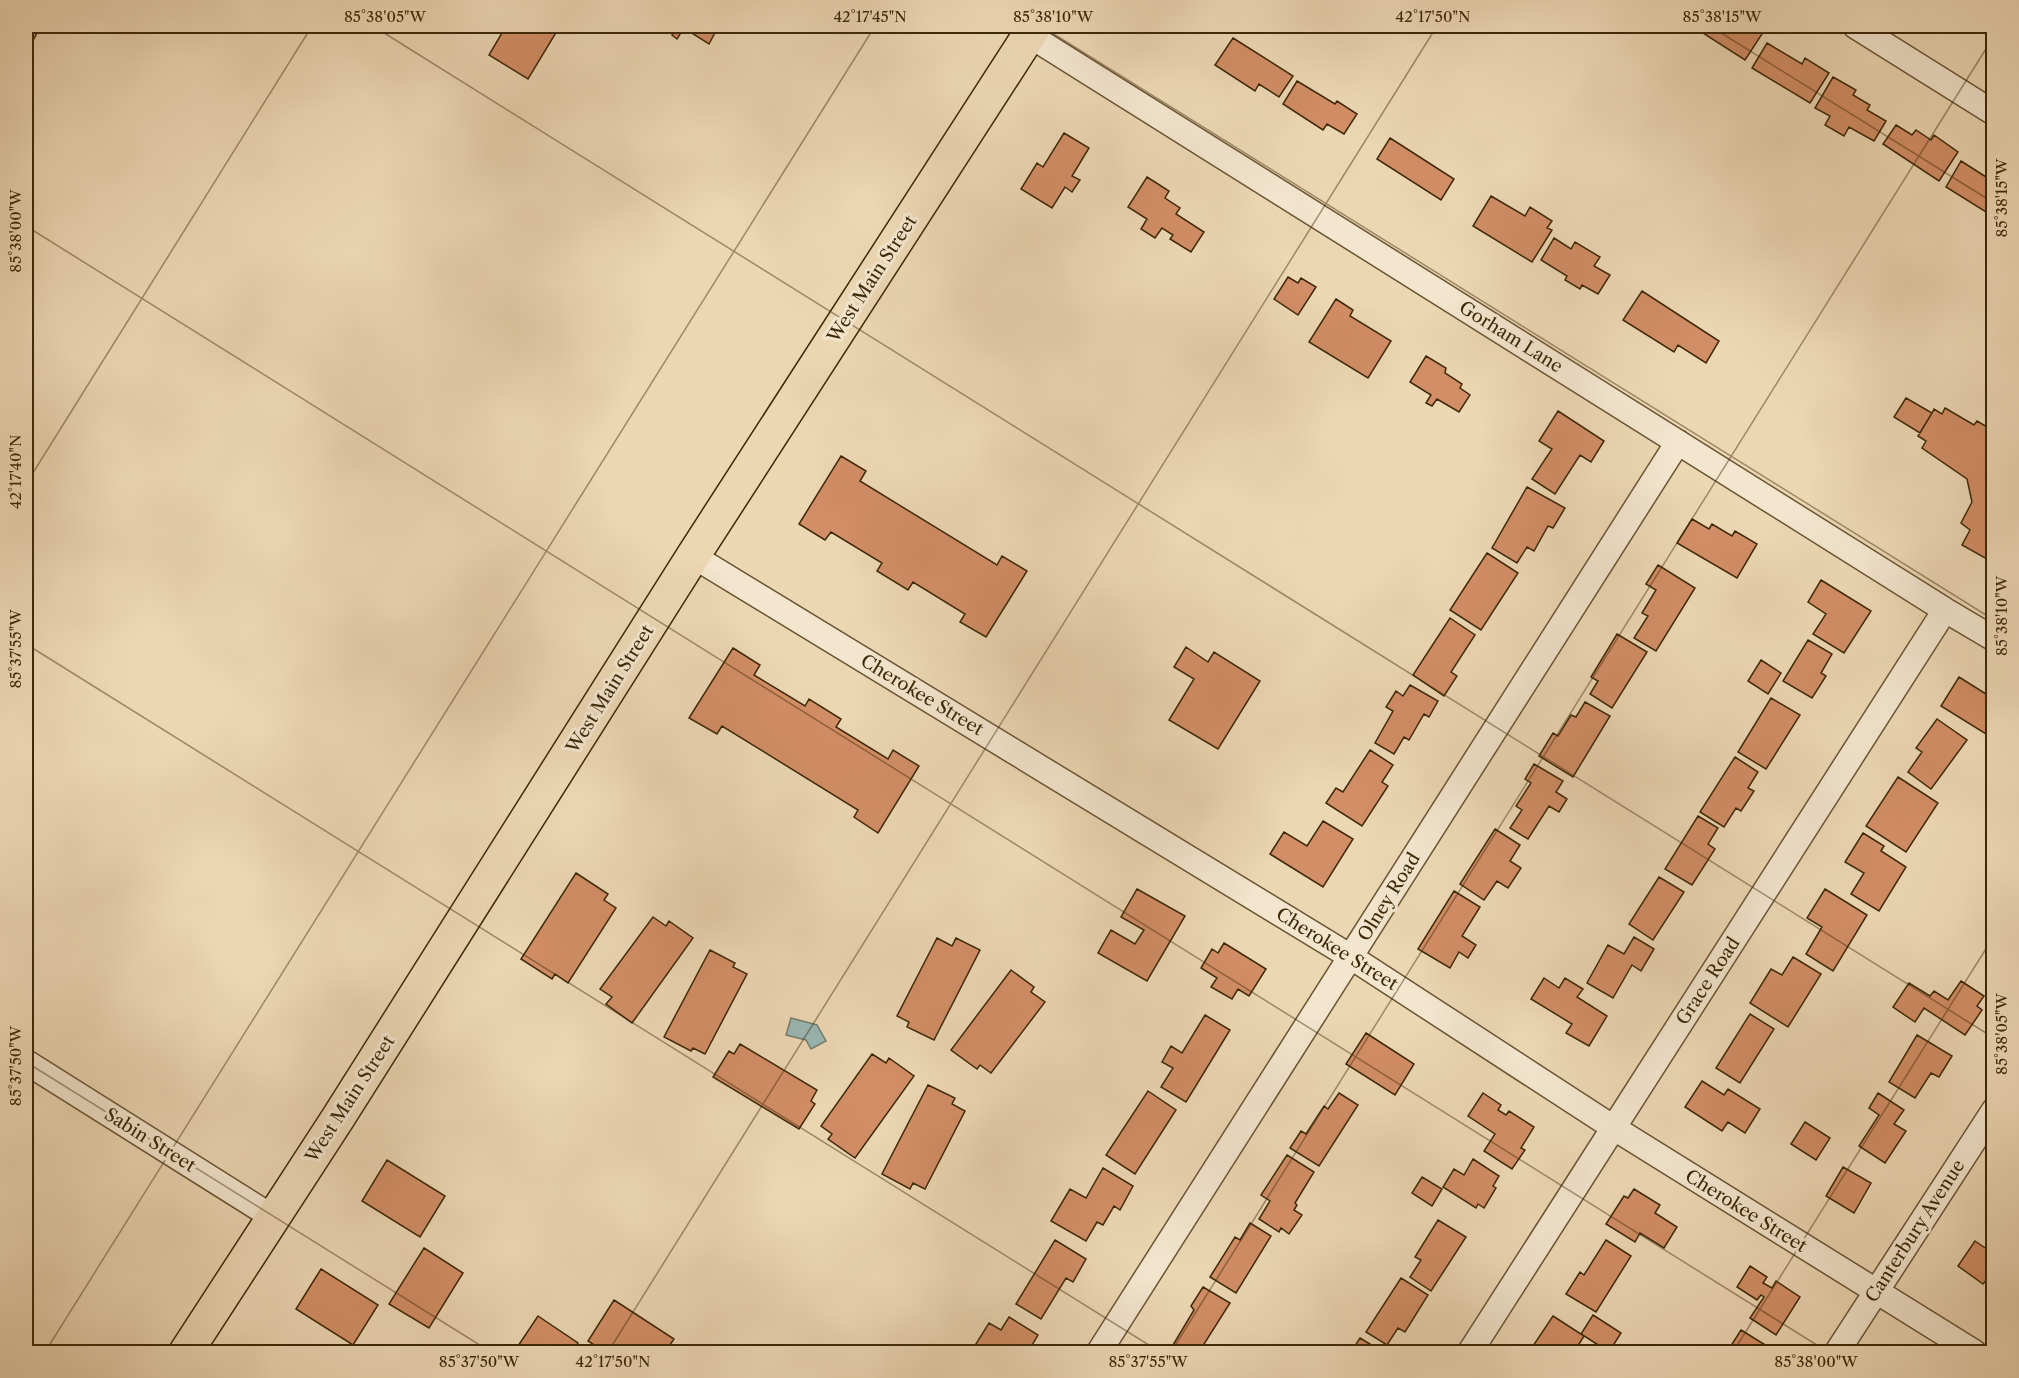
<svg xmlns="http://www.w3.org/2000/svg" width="2019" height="1378" font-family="'Libre Caslon Text',serif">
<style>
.water{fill:#9ab8b5;stroke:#757e6f;stroke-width:1.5}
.building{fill:#d28e66;stroke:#3d2807;stroke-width:1.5}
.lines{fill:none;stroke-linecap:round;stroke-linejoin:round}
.minor-casing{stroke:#695432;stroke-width:27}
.primary-casing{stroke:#3d2807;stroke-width:36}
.minor{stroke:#f3e5ce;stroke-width:24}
.primary{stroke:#ecd7b3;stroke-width:33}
.ticks{fill:none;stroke:#3d2807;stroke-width:1.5;stroke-opacity:0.45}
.labels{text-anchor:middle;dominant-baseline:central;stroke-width:6;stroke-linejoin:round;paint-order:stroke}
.street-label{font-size:18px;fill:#3d2807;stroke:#f3e5ce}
.neatline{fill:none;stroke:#3d2807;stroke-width:2}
.ticks-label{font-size:15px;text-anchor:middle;fill:#3d2807}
</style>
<rect width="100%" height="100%" fill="#ecd7b3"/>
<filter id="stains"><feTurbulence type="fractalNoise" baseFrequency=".00333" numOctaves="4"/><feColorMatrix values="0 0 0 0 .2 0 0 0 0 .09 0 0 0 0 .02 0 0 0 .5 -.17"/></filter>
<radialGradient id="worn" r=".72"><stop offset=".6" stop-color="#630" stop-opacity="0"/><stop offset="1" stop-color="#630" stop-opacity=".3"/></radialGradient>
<path class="water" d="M791,1018L817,1025L826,1041L811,1049L806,1040L786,1035Z"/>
<path class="building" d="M26,26H41L26,53Z
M506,26H560L528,79L489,55Z
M672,26H728L724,33L717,29L709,44L684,28L677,39L672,35L675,30L671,27Z
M1692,26H1749L1762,34L1745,60Z
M1233,38L1293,76L1279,97L1259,84L1255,91L1215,65Z
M1767,43L1802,64L1805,58L1829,73L1810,103L1752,68Z
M1833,77L1856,90L1853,95L1870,105L1867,110L1886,121L1874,141L1849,127L1844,136L1825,125L1830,116L1815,108Z
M1297,81L1335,104L1337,101L1357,114L1344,134L1327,124L1323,130L1283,104Z
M1896,125L1912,135L1916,130L1931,140L1934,135L1958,152L1939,181L1883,144Z
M1064,133L1089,148L1072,176L1080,180L1072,192L1065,187L1052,208L1021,189L1037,163L1043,167Z
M1390,138L1454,179L1441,200L1377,159Z
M1961,161L1994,182V217L1946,187Z
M1147,177L1169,191L1165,198L1180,208L1176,214L1204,232L1191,252L1170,239L1173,235L1162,228L1155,238L1141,229L1147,219L1128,207Z
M1491,196L1525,216L1530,207L1552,221L1547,228L1552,230L1532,262L1473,226Z
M1554,238L1571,249L1575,242L1600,257L1594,266L1610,275L1598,294L1582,285L1580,289L1565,280L1567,276L1541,260Z
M1288,277L1298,283L1301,278L1316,287L1298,315L1274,299Z
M1642,291L1719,341L1706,363L1678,345L1674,352L1623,320Z
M1336,299L1353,310L1350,316L1391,341L1368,378L1309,342Z
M1426,356L1446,368L1445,373L1462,384L1460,388L1470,395L1459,412L1437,399L1432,406L1426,403L1431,395L1410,382Z
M1906,398L1932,413L1920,433L1894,417Z
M1945,408L1974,425L1977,421L1994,431V563L1962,545L1970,530L1961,523L1972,502L1967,479L1922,448L1926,441L1918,436L1932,413L1934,409L1942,414Z
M1558,411L1604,441L1591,462L1580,455L1555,494L1532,479L1552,449L1539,441Z
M841,456L866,471L860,481L997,565L1002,556L1027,571L986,637L960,622L965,614L913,582L908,590L877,571L882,563L831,532L825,540L799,524Z
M1527,487L1565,508L1553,528L1548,526L1534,551L1527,547L1517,563L1492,548Z
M1692,519L1709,529L1712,524L1732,536L1735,531L1757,544L1737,578L1677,543Z
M1487,553L1518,573L1481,630L1450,610Z
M1658,565L1695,588L1656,651L1634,638L1648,616L1642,613L1656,590L1646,584Z
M1821,580L1871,611L1844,653L1813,634L1826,614L1808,602Z
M1450,618L1475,635L1451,672L1457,676L1444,696L1413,675Z
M1617,634L1647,652L1612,708L1590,694L1598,681L1591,677Z
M1808,640L1832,654L1821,673L1826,676L1812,698L1783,681Z
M1186,647L1208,662L1214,652L1260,681L1218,749L1169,720L1194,679L1174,667Z
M733,648L760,665L754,675L805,706L809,699L841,719L836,727L888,759L893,750L919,766L878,833L854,817L858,810L722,726L717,734L689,718Z
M1761,660L1781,673L1768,694L1748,681Z
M1959,677L1994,699V739L1941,706Z
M1410,685L1438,701L1429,717L1424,714L1409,740L1404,737L1394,754L1375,743L1393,711L1386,707L1396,691L1403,696Z
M1771,698L1800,715L1766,769L1738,752Z
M1585,702L1610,716L1573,777L1539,756L1553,733L1558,736L1571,715L1576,717Z
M1937,719L1967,740L1931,789L1908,772L1922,752L1916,748Z
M1370,750L1393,765L1382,782L1388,786L1362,826L1326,803L1336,788L1343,792Z
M1735,757L1758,772L1748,788L1754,791L1741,811L1736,808L1724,827L1700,812Z
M1534,764L1563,781L1556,792L1567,799L1559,812L1549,806L1528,839L1510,828L1522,810L1516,806L1531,783L1525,779Z
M1898,777L1938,803L1906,852L1866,826Z
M1698,816L1718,828L1708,844L1715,849L1692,885L1665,869Z
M1323,821L1353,839L1323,887L1270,854L1284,832L1307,846Z
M1495,829L1520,845L1510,861L1521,868L1508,888L1497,881L1484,900L1460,884Z
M1863,833L1884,846L1881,851L1906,867L1879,911L1851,894L1864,873L1845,862Z
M576,873L608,894L604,900L616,908L568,983L555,974L552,979L521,959Z
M1659,877L1684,892L1653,940L1629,924Z
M1137,889L1185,916L1147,981L1098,953L1111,930L1135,944L1144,930L1121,917Z
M1825,889L1867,915L1833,971L1806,954L1822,927L1807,918Z
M1454,891L1480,907L1462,936L1476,945L1468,958L1459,952L1450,968L1418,949Z
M653,917L666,926L669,921L693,938L632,1023L606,1004L612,997L600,989Z
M1634,937L1654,949L1641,971L1632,965L1613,998L1587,983L1608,945L1624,954Z
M937,938L952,946L956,938L980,950L934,1040L907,1027L909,1022L897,1016Z
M1224,943L1266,969L1249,996L1238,989L1232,999L1211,987L1217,978L1201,968L1212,949L1218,953Z
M710,950L735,963L733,967L747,974L705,1054L693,1048L691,1051L664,1037Z
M1793,957L1821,974L1788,1027L1750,1003L1771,969L1782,975Z
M1011,970L1034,987L1031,992L1045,1002L991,1073L980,1065L977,1069L951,1050Z
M1544,978L1559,988L1565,978L1583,989L1577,997L1607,1016L1589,1046L1566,1033L1572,1024L1531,999Z
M1961,981L1984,996L1977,1006L1982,1010L1965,1035L1924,1008L1915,1022L1893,1007L1909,983L1930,996L1934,991L1948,1000Z
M1750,1014L1774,1029L1740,1083L1716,1068Z
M1205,1015L1230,1030L1186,1102L1161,1087L1173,1068L1162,1062L1171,1046L1182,1053Z
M1366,1033L1414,1064L1395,1095L1346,1064Z
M1917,1035L1952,1056L1939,1077L1931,1073L1915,1098L1889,1082Z
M740,1044L817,1090L811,1101L815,1104L799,1129L713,1077L729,1051L734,1054Z
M872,1054L886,1063L889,1058L914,1076L855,1158L828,1139L832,1134L821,1126Z
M1702,1081L1724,1095L1728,1089L1760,1109L1745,1133L1728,1122L1722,1131L1685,1107Z
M928,1085L955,1098L952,1104L965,1111L925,1189L913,1183L910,1189L882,1174Z
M1148,1091L1176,1110L1135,1174L1106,1155Z
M1339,1093L1358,1105L1319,1166L1290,1148L1301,1131L1306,1134L1324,1106L1328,1109Z
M1483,1093L1501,1105L1498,1110L1506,1115L1509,1111L1534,1127L1521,1148L1525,1150L1512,1169L1484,1151L1495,1134L1468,1116Z
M1878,1093L1904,1110L1894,1124L1906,1131L1885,1163L1859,1146L1879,1115L1869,1108Z
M1805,1122L1830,1138L1816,1160L1791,1144Z
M1287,1155L1314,1172L1295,1203L1297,1205L1294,1210L1302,1215L1289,1234L1281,1228L1279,1232L1259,1219L1270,1201L1261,1195Z
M1473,1159L1499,1176L1493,1186L1496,1188L1484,1208L1478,1204L1476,1208L1443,1187L1454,1169L1464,1175Z
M387,1160L445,1196L420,1237L362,1201Z
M1843,1167L1871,1183L1854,1213L1826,1196Z
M1103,1168L1133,1186L1120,1210L1114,1206L1103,1225L1097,1222L1086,1241L1051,1221L1070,1189L1086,1198Z
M1422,1177L1442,1189L1432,1206L1412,1193Z
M1634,1189L1660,1205L1655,1213L1677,1227L1664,1248L1640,1233L1635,1242L1606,1224L1624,1196L1628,1198Z
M1438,1220L1466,1237L1431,1291L1410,1277L1421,1260L1415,1257Z
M1250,1223L1271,1236L1236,1293L1210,1277L1235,1237L1240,1240Z
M1055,1240L1086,1259L1073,1282L1066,1278L1041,1319L1016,1304Z
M1606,1240L1631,1256L1596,1312L1566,1294L1580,1272L1584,1275Z
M1975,1241L1994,1254V1270L1983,1284L1958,1266Z
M424,1248L463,1273L429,1328L389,1304Z
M1750,1266L1767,1277L1763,1283L1772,1288L1776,1281L1800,1297L1776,1335L1750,1318L1764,1297L1761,1295L1757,1300L1737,1287Z
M321,1269L378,1305L353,1345L296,1309Z
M1401,1278L1428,1295L1405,1332L1398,1328L1387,1345L1366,1332Z
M1203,1287L1230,1303L1199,1352H1185L1173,1345L1194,1310L1191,1306Z
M614,1300L674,1339L665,1352H605L588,1341Z
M1593,1315L1621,1333L1609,1352L1581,1334Z
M538,1316L578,1343L572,1352H514Z
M1553,1316L1584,1336L1576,1349L1570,1345L1566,1352H1536L1531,1349Z
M1009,1317L1038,1335L1028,1352L1021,1349L1019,1352H971L989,1323L1001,1330Z
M1741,1330L1767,1346L1763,1352H1727Z
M1360,1338L1383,1352H1351Z"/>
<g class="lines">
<defs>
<path id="minor" d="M1855,26L1994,113
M1029,35L1945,610L1994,639
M693,556L1351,957L1614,1128L1974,1352
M26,1062L274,1218
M1099,1352L1678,442
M1470,1352L1945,610
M1837,1352L1994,1110"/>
<path id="primary" d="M186,1352L338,1118L693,556L1035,26"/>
</defs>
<use href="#minor" class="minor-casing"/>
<use href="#primary" class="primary-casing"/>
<use href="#minor" class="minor"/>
<use href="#primary" class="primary"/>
</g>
<path class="ticks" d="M373,26L1994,1038M1041,26L1994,620M1710,26L1994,203M26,226L1828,1352M26,484L312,26M26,644L1160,1352M26,1062L491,1352M45,1352L875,26M608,1352L1437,26M1171,1352L1994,36M1733,1352L1994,936"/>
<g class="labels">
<g class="street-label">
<text transform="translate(872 279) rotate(-57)">West Main Street</text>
<text transform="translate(1511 337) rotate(32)">Gorham Lane</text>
<text transform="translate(610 689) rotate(-58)">West Main Street</text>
<text transform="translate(922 695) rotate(31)">Cherokee Street</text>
<text transform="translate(1389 897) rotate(-58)">Olney Road</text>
<text transform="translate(1337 949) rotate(32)">Cherokee Street</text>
<text transform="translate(1708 981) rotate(-57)">Grace Road</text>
<text transform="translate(350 1099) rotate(-57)">West Main Street</text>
<text transform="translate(150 1140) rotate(32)">Sabin Street</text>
<text transform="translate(1746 1211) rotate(32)">Cherokee Street</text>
<text transform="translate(1915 1231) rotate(-57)">Canterbury Avenue</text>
</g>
</g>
<rect width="2019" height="1378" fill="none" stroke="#ecd7b3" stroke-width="66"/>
<rect x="33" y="33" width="1953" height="1312" class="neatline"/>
<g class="ticks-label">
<text x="385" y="22">85°38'05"W</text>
<text x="870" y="22">42°17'45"N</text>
<text x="1053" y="22">85°38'10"W</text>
<text x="1433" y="22">42°17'50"N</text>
<text x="1722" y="22">85°38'15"W</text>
<text transform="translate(2002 198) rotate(-90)" y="5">85°38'15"W</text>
<text transform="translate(16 231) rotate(-90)" y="5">85°38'00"W</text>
<text transform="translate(16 472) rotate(-90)" y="5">42°17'40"N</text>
<text transform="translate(2002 616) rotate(-90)" y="5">85°38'10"W</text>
<text transform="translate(16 649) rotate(-90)" y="5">85°37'55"W</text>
<text transform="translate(2002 1034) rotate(-90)" y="5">85°38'05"W</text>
<text transform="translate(16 1066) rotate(-90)" y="5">85°37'50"W</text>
<text x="479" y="1367">85°37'50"W</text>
<text x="613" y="1367">42°17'50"N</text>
<text x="1148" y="1367">85°37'55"W</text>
<text x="1816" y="1367">85°38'00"W</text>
</g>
<rect width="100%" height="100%" filter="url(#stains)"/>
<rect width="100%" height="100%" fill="url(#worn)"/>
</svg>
